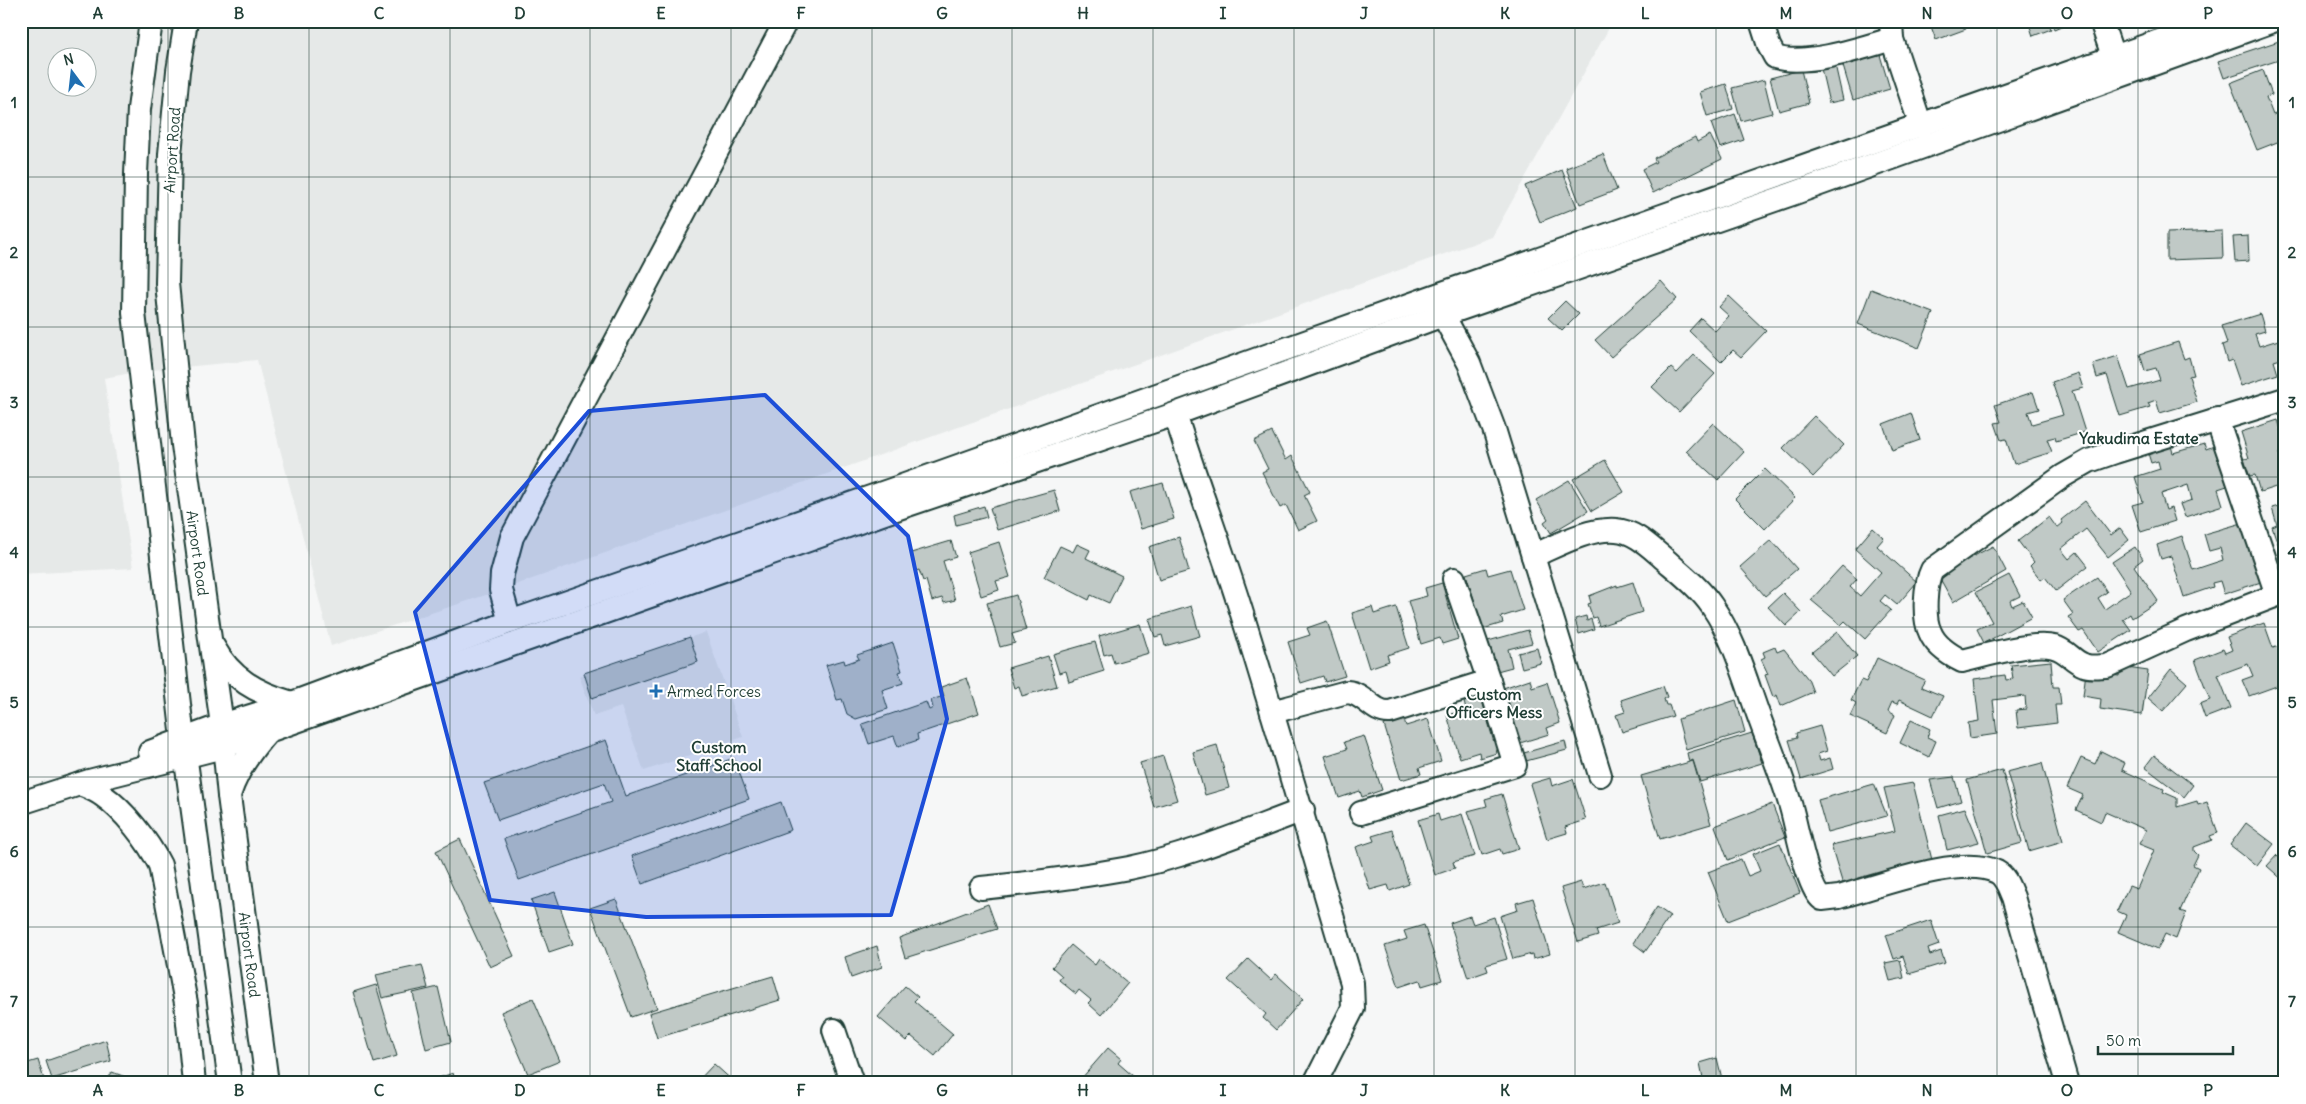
<svg xmlns="http://www.w3.org/2000/svg" width="2306" height="1104" font-family="Delius,sans-serif">
<style>
.built{fill:#e6e9e8;fill-rule:evenodd}
.building{fill:#c0c9c6;stroke:#1f3d34}
.lines{fill:none;stroke-linecap:round;stroke-linejoin:round}
.minor-casing{stroke:#1f3d34;stroke-width:26}
.minor{stroke:#fff;stroke-width:22}
.marked{fill:#1d4ed8;fill-opacity:0.2;stroke:#1d4ed8;stroke-width:4;stroke-linejoin:round}
.grid{fill:none;stroke:#1f3d34;stroke-width:1;stroke-opacity:0.55}
.poi-dot{fill:#1f6fb2;stroke:#fff;stroke-width:2}
.labels{text-anchor:middle;dominant-baseline:central;stroke-width:4;stroke-linejoin:round;paint-order:stroke}
.street-label{font-size:15px;fill:#1f3d34;stroke:#fff}
.poi-label{font-size:15px;fill:#1f3d34;stroke:#fff;text-anchor:start}
.neighbourhood-label{font-size:16px;font-weight:bold;fill:#1f3d34;stroke:#fff}
.neatline{fill:none;stroke:#1f3d34;stroke-width:2}
.grid-label{font-size:16px;text-anchor:middle;font-weight:bold;fill:#1f3d34}
</style>
<rect width="100%" height="100%" fill="#f6f7f7"/>
<filter id="ink" filterUnits="userSpaceOnUse"><feTurbulence type="fractalNoise" baseFrequency=".02" numOctaves="2"/><feDisplacementMap in="SourceGraphic" scale="10" xChannelSelector="R" yChannelSelector="G"/><feConvolveMatrix kernelMatrix="1 2 1 2 8 2 1 2 1" color-interpolation-filters="sRGB"/></filter>
<g filter="url(#ink)">
<path class="built" d="M21,21H1613L1492,237L501,590L331,646L257,360L142,371L104,378L133,568L21,574ZM58,58H88V88H58Z
M706,632L743,737L644,771L621,707L594,716L579,676Z"/>
<path class="building" d="M1929,21H1963L1966,29L1936,40Z
M2035,21H2048L2051,29L2033,36L2029,24Z
M2051,21H2073L2054,29Z
M2285,39V58L2224,78L2218,61Z
M1880,55L1890,89L1853,100L1843,66Z
M1834,60L1843,100L1829,103L1820,64Z
M1801,70L1809,103L1779,111L1770,78Z
M2263,70L2272,95L2266,97L2273,115L2279,112L2285,126V139L2257,150L2230,83Z
M1764,80L1772,113L1741,121L1732,88Z
M1726,84L1733,109L1707,116L1700,92Z
M1735,114L1744,140L1720,148L1711,123Z
M1710,135L1722,159L1653,193L1642,169L1656,162L1654,158L1695,137L1697,142Z
M1603,154L1617,190L1580,204L1566,168Z
M1562,170L1577,207L1540,222L1525,186Z
M2222,231L2223,258L2167,260V233Z
M2248,236L2249,261L2235,262L2233,237Z
M1661,281L1677,299L1611,357L1595,340Z
M1871,289L1933,313L1919,348L1858,324Z
M1729,296L1766,331L1741,357L1733,350L1721,362L1689,331L1701,318L1715,331L1729,316L1719,307Z
M1565,301L1579,314L1562,331L1548,318Z
M2285,301V323L2279,303Z
M2260,314L2265,331L2255,334L2259,346L2285,338V362L2282,363L2281,359L2274,361L2278,374L2241,386L2232,360L2227,362L2222,345L2227,343L2221,326Z
M2178,342L2184,359L2189,357L2194,375L2189,376L2197,402L2160,413L2156,400L2148,403L2150,407L2120,416L2107,375L2097,378L2093,364L2118,356L2129,389L2160,380L2156,368L2145,371L2140,354Z
M1694,355L1715,374L1679,412L1652,387L1671,368L1677,373Z
M2078,373L2083,388L2072,391L2085,432L2056,441L2055,437L2047,439L2052,452L2014,464L2006,439L2001,440L1995,423L2001,422L1995,405L2033,392L2039,409L2028,412L2032,424L2063,415L2052,382Z
M1911,413L1920,440L1892,450L1883,424Z
M1814,416L1844,445L1813,477L1783,448Z
M2278,420L2282,433L2285,432V452L2279,454L2283,466L2285,465V484L2260,492L2255,475L2249,476L2244,459L2249,458L2241,432Z
M1713,423L1744,452L1718,480L1686,451Z
M1272,432L1286,460L1292,456L1310,492L1304,495L1317,521L1298,530L1286,505L1280,508L1262,472L1268,469L1254,441Z
M2170,442L2173,453L2204,444L2206,449L2214,446L2227,486L2218,489L2223,505L2185,517L2180,504L2192,500L2188,485L2161,494L2166,510L2171,508L2175,521L2141,532L2132,505L2143,502L2135,477L2160,469L2158,461L2151,463L2147,450Z
M1605,460L1624,492L1592,511L1573,479Z
M1765,469L1795,498L1765,529L1735,499Z
M1569,480L1588,511L1551,533L1544,522L1548,519L1536,500Z
M1163,483L1174,519L1141,529L1130,492Z
M1054,490L1060,511L997,530L990,508Z
M2085,501L2111,535L2120,528L2129,540L2108,557L2086,529L2061,549L2069,559L2077,552L2088,566L2056,591L2045,577L2041,580L2030,566L2034,562L2018,541L2049,517L2057,528L2063,523L2061,520Z
M2285,504V548L2283,542L2278,544L2272,527L2277,525L2272,508Z
M984,506L987,517L956,525L954,515Z
M2242,523L2261,582L2224,594L2220,581L2212,583L2213,587L2184,597L2171,556L2161,559L2157,545L2182,536L2193,570L2223,560L2220,548L2209,551L2204,534Z
M1873,528L1884,538L1877,546L1917,582L1897,605L1885,595L1880,601L1891,610L1865,639L1845,621L1841,625L1811,600L1842,566L1857,579L1850,587L1860,596L1881,572L1855,549Z
M1179,537L1189,571L1159,580L1149,547Z
M1771,540L1797,569L1765,596L1740,567Z
M951,541L956,557L943,561L955,600L944,603L942,598L932,601L926,580L923,581L919,570L916,571L911,553Z
M999,542L1010,577L996,581L999,590L981,596L968,552Z
M1077,544L1090,550L1086,558L1122,576L1109,603L1091,595L1089,600L1044,577L1060,546L1073,552Z
M1993,546L2006,571L1953,602L1938,575Z
M2135,547L2143,559L2134,566L2158,601L2132,618L2130,614L2123,619L2131,630L2098,652L2083,630L2079,632L2068,617L2073,614L2063,600L2097,577L2107,592L2098,598L2105,609L2131,591L2112,562Z
M1486,568L1488,575L1510,569L1523,610L1501,617L1503,623L1483,629L1466,574Z
M2009,575L2020,596L2010,601L2012,606L2023,601L2032,617L1984,643L1977,629L1992,622L1976,592Z
M1633,582L1642,612L1599,626L1596,617L1593,618L1588,604L1591,603L1589,596L1617,585V587Z
M1442,583L1458,639L1442,644L1440,638L1421,644L1408,601L1427,596L1425,588Z
M1783,593L1801,612L1786,626L1768,607Z
M1016,595L1026,630L1012,634L1015,643L1000,647L987,603Z
M1191,606L1200,636L1165,646L1162,635L1155,637L1149,619Z
M1372,607L1374,614L1396,607L1409,648L1387,655L1389,661L1369,668L1352,613Z
M1586,616L1587,621L1591,619L1594,629L1579,634L1575,619Z
M1327,621L1345,676L1325,682L1323,676L1301,683L1288,642L1310,635L1307,628Z
M2264,623L2273,648L2279,646L2285,662L2280,665L2285,683L2249,696L2242,680L2253,676L2248,664L2218,675L2231,708L2205,718L2200,704L2210,700L2195,660L2223,649L2225,653L2232,650L2227,637Z
M1140,624L1149,653L1114,663L1111,653L1104,655L1099,636Z
M1528,630L1532,643L1508,649L1512,667L1497,671L1488,641Z
M1837,632L1857,656L1832,676L1812,652Z
M690,637L698,662L592,698L584,673Z
M1095,642L1104,671L1069,682L1066,671L1059,673L1053,654Z
M893,643L902,671L899,672L903,683L882,690L888,709L856,719L847,714L842,699L837,700L826,665L844,660L845,664L859,659L857,655Z
M1775,647L1777,652L1784,649L1808,679L1813,692L1781,706L1777,695L1773,697L1765,675L1768,674L1761,659L1765,657L1763,652Z
M1537,648L1541,663L1522,668L1518,653Z
M1048,656L1057,686L1022,696L1019,686L1014,688L1008,668Z
M1877,658L1925,680L1921,687L1943,696L1933,716L1899,700L1897,704L1892,702L1888,711L1895,715L1887,733L1850,716L1856,703L1851,700L1861,680L1866,682Z
M2051,661L2053,687H2059L2061,705H2055L2057,723L2018,728L2016,710L2026,709L2025,696L1993,700L1997,734L1970,738L1968,723L1979,721L1974,679L2005,675L2006,680L2013,679L2011,665Z
M2120,667L2148,671L2142,715L2100,709L2101,699L2083,696L2086,672L2119,676Z
M2171,669L2187,683L2163,711L2148,698Z
M967,678L979,713L917,734L918,740L898,747L894,736L869,744L862,724L926,702L929,710L933,708L931,700L944,696L941,687Z
M1530,679L1532,687L1547,682L1560,723L1547,728L1549,734L1520,743L1503,688Z
M1663,686L1667,697L1664,699L1666,705H1669L1673,716L1622,732L1616,715L1625,712L1621,700Z
M1481,697L1497,753L1480,758L1479,752L1460,758L1447,715L1466,710L1464,702Z
M1736,700L1745,732L1686,750L1678,719Z
M1404,719L1406,726L1428,719L1441,761L1419,768L1421,774L1401,780L1384,725Z
M1911,720L1930,729L1927,737L1936,741L1929,757L1900,743Z
M1820,726L1827,751L1818,754L1820,761L1830,758L1833,769L1801,779L1789,740L1797,738L1796,733Z
M1752,733L1762,763L1700,782L1693,760L1689,762L1687,753Z
M1364,736L1382,790L1362,797L1360,791L1339,798L1325,756L1347,749L1344,742Z
M606,740L626,796L734,758L749,799L519,880L504,839L611,802L604,783L498,820L484,783Z
M1565,741L1567,750L1526,761L1524,753Z
M1217,745L1229,788L1205,795L1193,752Z
M2101,751L2125,763L2122,770L2164,789L2163,792L2177,798V807L2197,801L2198,805L2207,802L2218,833L2210,836L2212,840L2194,847V851L2198,855L2193,865L2199,868L2180,911L2186,913L2176,939L2165,934L2158,949L2118,932L2126,915L2117,911L2129,886L2137,889L2154,850L2139,844L2146,830L2105,812L2101,822L2076,810L2083,795L2067,788L2081,758L2095,764Z
M2154,755L2193,785L2184,797L2145,767Z
M1163,756L1177,800L1154,807L1140,763Z
M1693,761L1711,824L1660,839L1641,776Z
M2042,763L2063,841L2029,851L2007,772Z
M2002,770L2022,843L1987,853L1967,780Z
M1954,777L1961,801L1938,808L1930,780Z
M1550,778L1552,786L1573,779L1586,820L1565,827L1567,833L1547,839L1530,784Z
M1913,783L1932,860L1843,885L1831,845L1895,831L1884,788Z
M1874,784L1887,816L1827,832L1818,800Z
M1502,794L1519,849L1502,854L1500,849L1482,855L1468,811L1487,806L1485,799Z
M781,802L791,830L642,884L632,856Z
M1772,804L1785,837L1728,860L1715,826Z
M1965,808L1979,842L1947,850L1939,815Z
M1438,814L1440,821L1462,814L1475,856L1453,862L1455,868L1435,875L1418,820Z
M2246,823L2274,844L2257,866L2230,845Z
M1392,830L1409,884L1390,891L1388,885L1370,890L1356,847L1374,841L1372,836Z
M460,839L514,956L490,967L436,851Z
M1780,843L1800,893L1728,921L1708,872L1741,859L1748,876L1760,871L1753,854Z
M2277,855L2285,862V882L2267,866Z
M1581,882L1583,889L1605,882L1618,923L1596,930L1598,936L1578,942L1561,888Z
M555,892L573,944L549,952L531,900Z
M1533,898L1550,954L1533,959L1532,954L1513,959L1500,916L1518,910L1516,903Z
M616,899L657,1008L631,1017L590,908Z
M988,904L997,929L905,958L899,938Z
M1657,907L1670,916L1645,952L1633,943Z
M1470,916L1473,924L1494,917L1507,959L1486,965L1488,971L1468,978L1450,923Z
M1931,920L1939,945L1928,949L1930,955L1941,951L1945,963L1909,974L1903,956L1894,959L1886,935Z
M1424,925L1442,980L1422,986L1420,980L1399,987L1385,946L1407,939L1404,931Z
M1071,945L1095,965L1099,959L1128,983L1101,1015L1088,1003L1091,1000L1079,990L1076,994L1059,980L1062,976L1052,967Z
M877,946L882,967L851,978L845,957Z
M1248,959L1271,980L1276,974L1303,999L1276,1030L1263,1018L1266,1014L1228,980Z
M1900,960L1904,978L1890,981L1885,963Z
M422,965L428,988L382,998L376,975Z
M773,976L780,1000L657,1038L649,1013Z
M376,985L397,1056L374,1063L353,992Z
M905,986L918,997L914,1001L953,1034L935,1056L911,1036L906,1041L878,1017Z
M438,987L451,1042L426,1049L413,993Z
M533,998L560,1061L528,1074L501,1012Z
M106,1040L111,1061L52,1079L46,1061Z
M1108,1048L1121,1059L1118,1063L1141,1083H1085L1081,1079Z
M1717,1058L1723,1083H1704L1700,1063Z
M38,1060L45,1083H21V1065Z
M714,1064L735,1083H696Z
M112,1072L134,1080L133,1083H106Z
M453,1073L456,1083H424Z"/>
<g class="lines">
<defs>
<g id="minor">
<path d="M151,21L139,109L136,174L134,313L183,739L230,1083"/>
<path id="s1" d="M186,21L178,71L170,154L167,283L183,445L222,725L229,796L267,1083"/>
<path d="M1761,21L1769,46L1775,57C1805,67 1862,48 1892,39"/>
<path d="M1891,21L1892,39L1921,126"/>
<path d="M2101,21L2113,56"/>
<path d="M1443,315L1469,363L1494,429L1600,775"/>
<path d="M2285,399L2115,452L2089,461L2063,476L1932,570C1925,584 1923,618 1930,632C1935,645 1950,655 1962,661C1984,656 2033,641 2054,647C2067,650 2072,661 2084,665C2091,668 2100,666 2107,666L2186,630L2285,592"/>
<path d="M1175,414C1195,477 1218,539 1238,601C1278,728 1314,856 1352,983L1353,1008L1315,1083"/>
<path d="M2217,419L2277,595"/>
<path d="M1533,556C1558,545 1588,528 1616,530C1633,531 1648,545 1661,556C1678,571 1699,587 1712,606C1734,638 1745,678 1758,714C1769,745 1782,775 1791,807C1797,827 1807,888 1822,899L1839,897C1877,887 1961,854 1997,872C2006,877 2009,888 2013,897L2067,1083"/>
<path d="M510,622L501,590L502,574L512,537L786,21"/>
<path d="M213,646C231,679 257,693 292,703"/>
<path d="M1272,712L1347,692C1365,693 1372,713 1390,712L1489,681"/>
<path d="M150,752L222,725L292,703L510,622L891,490L1434,296L2216,21"/>
<path d="M80,784C87,787 96,790 102,795C124,810 148,841 160,865L186,1003L194,1083"/>
<path d="M229,795C237,770 251,750 268,731"/>
<path d="M21,803L89,781L223,747L899,508L1175,414L1443,315L1792,194L2273,21"/>
<path d="M1361,813L1515,765L1489,681L1454,579"/>
<path d="M981,888C1030,883 1080,877 1129,868C1189,856 1246,831 1303,810"/>
<path d="M834,1030L852,1083"/>
</g>
</defs>
<use href="#minor" class="minor-casing"/>
<use href="#minor" class="minor"/>
</g>
</g>
<path class="marked" d="M765,395L908,536L947,719L891,915L646,917L490,900L415,612L589,411Z"/>
<path class="grid" d="M168,21V1083M309,21V1083M450,21V1083M590,21V1083M731,21V1083M872,21V1083M1012,21V1083M1153,21V1083M1294,21V1083M1434,21V1083M1575,21V1083M1716,21V1083M1856,21V1083M1997,21V1083M2138,21V1083M21,177H2285M21,327H2285M21,477H2285M21,627H2285M21,777H2285M21,927H2285"/>
<path class="poi-dot" d="M653.5 683.5h5v5h5v5h-5v5h-5v-5h-5v-5h5z"/>
<g class="labels">
<g class="street-label">
<text transform="translate(172 150) rotate(-86)">Airport Road</text>
<text stroke="none"><textPath href="#s1" startOffset="535">Airport Road</textPath></text>
<text stroke="none"><textPath href="#s1" startOffset="940">Airport Road</textPath></text>
</g>
<g class="poi-label">
<text x="667" y="691">Armed Forces</text>
</g>
<g class="neighbourhood-label">
<text x="2139" y="438">Yakudima Estate</text>
<text x="1494" y="694">Custom<tspan x="1494" dy="18">Officers Mess</tspan></text>
<text x="719" y="747">Custom<tspan x="719" dy="18">Staff School</tspan></text>
</g>
</g>
<rect width="2306" height="1104" fill="none" stroke="#fff" stroke-width="55"/>
<g transform="translate(72 72) rotate(345)"><circle r="24" fill="#ffffff" stroke="#a5b1ae"/>
<path d="M0-4L9 19L0 12L-9 19Z" fill="#1f6fb2"/>
<text y="-8" font-size="14" font-weight="bold" text-anchor="middle" fill="#1f3d34">N</text>
</g>
<path d="M2098 1046v8h135v-8" fill="none" stroke="#1f3d34" stroke-width="2.5"/>
<text x="2106" y="1046" font-size="15" fill="#1f3d34" stroke="#ffffff" stroke-width="4" paint-order="stroke">50 m</text>
<rect x="28" y="28" width="2250" height="1048" class="neatline"/>
<g class="grid-label">
<text x="98" y="19">A</text>
<text x="239" y="19">B</text>
<text x="379" y="19">C</text>
<text x="520" y="19">D</text>
<text x="661" y="19">E</text>
<text x="801" y="19">F</text>
<text x="942" y="19">G</text>
<text x="1083" y="19">H</text>
<text x="1223" y="19">I</text>
<text x="1364" y="19">J</text>
<text x="1505" y="19">K</text>
<text x="1645" y="19">L</text>
<text x="1786" y="19">M</text>
<text x="1927" y="19">N</text>
<text x="2067" y="19">O</text>
<text x="2208" y="19">P</text>
<text x="14" y="108">1</text>
<text x="2292" y="108">1</text>
<text x="14" y="258">2</text>
<text x="2292" y="258">2</text>
<text x="14" y="408">3</text>
<text x="2292" y="408">3</text>
<text x="14" y="558">4</text>
<text x="2292" y="558">4</text>
<text x="14" y="708">5</text>
<text x="2292" y="708">5</text>
<text x="14" y="857">6</text>
<text x="2292" y="857">6</text>
<text x="14" y="1007">7</text>
<text x="2292" y="1007">7</text>
<text x="98" y="1096">A</text>
<text x="239" y="1096">B</text>
<text x="379" y="1096">C</text>
<text x="520" y="1096">D</text>
<text x="661" y="1096">E</text>
<text x="801" y="1096">F</text>
<text x="942" y="1096">G</text>
<text x="1083" y="1096">H</text>
<text x="1223" y="1096">I</text>
<text x="1364" y="1096">J</text>
<text x="1505" y="1096">K</text>
<text x="1645" y="1096">L</text>
<text x="1786" y="1096">M</text>
<text x="1927" y="1096">N</text>
<text x="2067" y="1096">O</text>
<text x="2208" y="1096">P</text>
</g>
</svg>
